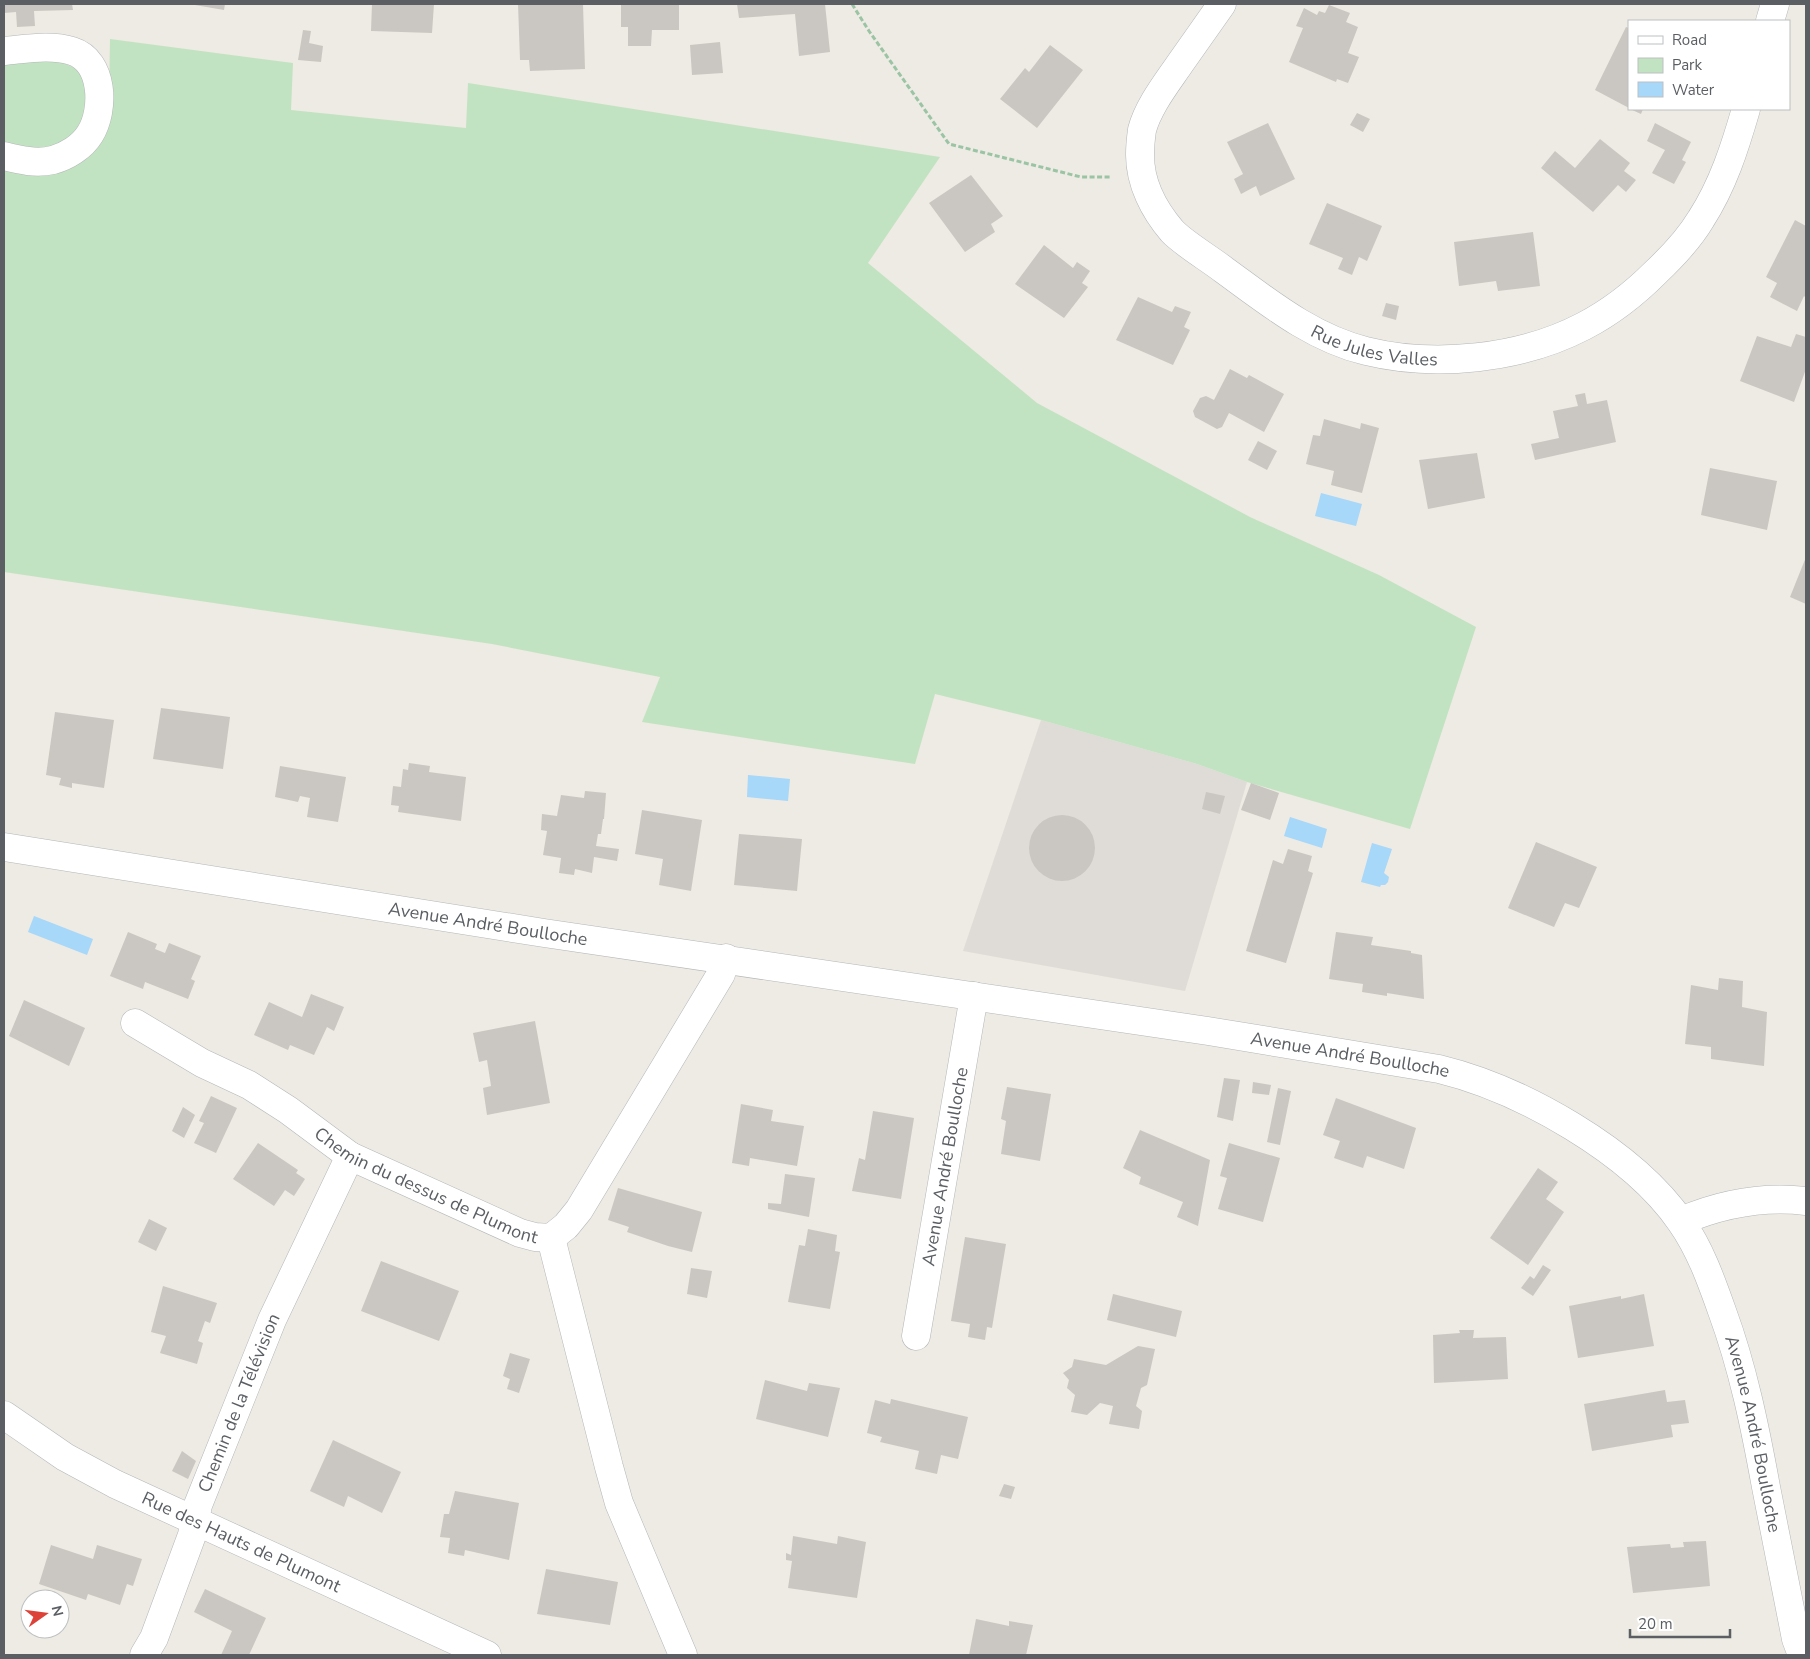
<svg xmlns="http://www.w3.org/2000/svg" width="1810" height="1659" font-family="'Nunito Sans',sans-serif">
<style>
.industrial{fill:#dfdcd7}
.green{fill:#c2e3c1}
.water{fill:#a7d7f9}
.building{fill:#cac7c2}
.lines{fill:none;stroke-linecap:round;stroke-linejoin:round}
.street-casing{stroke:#b4b6b9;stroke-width:29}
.path{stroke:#9bc4a5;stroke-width:3;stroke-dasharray:5 2.5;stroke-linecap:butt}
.street{stroke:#fff;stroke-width:28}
.labels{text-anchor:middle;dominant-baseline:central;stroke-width:4;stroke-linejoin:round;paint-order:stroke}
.street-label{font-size:18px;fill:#5b5f63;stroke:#fff}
</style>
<rect width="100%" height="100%" fill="#edebe3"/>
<path class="industrial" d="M1041,720L1197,764L1247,782L1185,991L963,951Z"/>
<path class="green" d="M110,39L293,63L291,110L466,128L468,83L940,157L868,263L1037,403L1250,517L1379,575L1476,627L1410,829L1247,782L1197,764L1041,720L935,694L915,764L642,722L660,677L492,644L4,572V169L69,167L88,158L104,133L109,103Z
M36,60L61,62L77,69L87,85L86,120L75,135L49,149L4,147V62Z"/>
<path class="water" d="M1321,493L1362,504L1356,526L1315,516Z
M748,775L790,779L788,801L747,797Z
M1290,817L1327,829L1322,848L1284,836Z
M1372,843L1392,849L1384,873L1389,877L1388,882L1385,885H1381L1380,887L1361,882Z
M34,916L93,939L87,955L28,932Z"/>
<path class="building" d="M4,4H72L73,10L34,11L35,26L17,27L16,12L4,13Z
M189,4H225L224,10Z
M372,4H434L432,33L371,31Z
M518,4H583L585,69L530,71L529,60H520Z
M621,4H679V30H652L651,46H628V27H621Z
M737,4H825L830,52L799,56L795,14L739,18Z
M1329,5L1350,13L1346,22L1358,27L1348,53L1359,57L1348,83L1337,79L1336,82L1289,62L1303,28L1296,26L1304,8L1317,15L1319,11L1325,13Z
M1626,27L1629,28V108L1595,90Z
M303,30L311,31L309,43L323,46L321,62L298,60Z
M720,42L723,73L692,75L690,45Z
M1050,45L1083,70L1037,128L1000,99L1025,68L1029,72Z
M1630,109H1643L1641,114Z
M1357,113L1370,119L1363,132L1350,125Z
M1268,123L1295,179L1260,196L1256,186L1241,194L1234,179L1243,174L1227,142Z
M1655,123L1691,142L1682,160L1686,162L1674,184L1652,173L1665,150L1647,141Z
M1600,139L1630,163L1624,171L1636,180L1626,192L1618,185L1593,212L1541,168L1555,151L1575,168Z
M971,175L1003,216L991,224L995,232L965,252L929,203Z
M1327,203L1382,226L1367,261L1359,257L1352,275L1338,269L1343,258L1309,244Z
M1795,220L1806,226V298L1804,296L1797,311L1770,297L1777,283L1766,277Z
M1533,232L1540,286L1498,291L1496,281L1459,286L1454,242Z
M1044,245L1073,268L1077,262L1090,271L1082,283L1088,287L1064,318L1015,284Z
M1138,297L1172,312L1175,306L1191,312L1184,327L1190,330L1173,365L1116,340Z
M1386,303L1399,306L1396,320L1382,316Z
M1796,334L1806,337V369L1794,402L1740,381L1757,336L1791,347Z
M1230,369L1247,378L1249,375L1284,394L1264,432L1229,413L1222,427L1217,429L1195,417L1193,411L1200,398L1206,396L1214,400Z
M1585,393L1587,404L1607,400L1616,442L1535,460L1531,444L1559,438L1553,411L1578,406L1575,395Z
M1324,419L1360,429L1361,423L1379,428L1362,493L1331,485L1334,471L1306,464L1313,435L1320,436Z
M1258,441L1277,451L1267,470L1248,460Z
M1477,453L1485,498L1428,509L1419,460Z
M1710,468L1777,481L1767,530L1701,515Z
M1806,557V604L1790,597Z
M161,708L230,717L223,769L153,759Z
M55,712L114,720L104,788L72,783V788L59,785L61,778L46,775Z
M409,763L430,766L429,772L466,777L461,821L398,812L399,806L391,805L393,786L401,787L403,769L408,770Z
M280,766L346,777L338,822L307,817L310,798L300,796L298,802L275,797Z
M1251,783L1279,793L1270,820L1241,810Z
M585,791L606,793L604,819H603L601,834H598L596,846L619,849L617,861L594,857L592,873L575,869L574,875L559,873L561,858L543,855L547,831L541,830L542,814L557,816L561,795L584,798Z
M1206,792L1225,796L1220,814L1202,809Z
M642,810L702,820L691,891L659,885L663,859L635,854Z
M1029 848a33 33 0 1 1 66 0a33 33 0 1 1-66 0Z
M739,834L802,839L797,891L734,885Z
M1536,842L1597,867L1579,908L1565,903L1554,927L1508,908Z
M1288,849L1312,856L1308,871L1313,873L1286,963L1246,951L1273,860L1283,864Z
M128,932L157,944L155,949L165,953L169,943L201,956L191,979L195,981L188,999L145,982L143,989L110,976Z
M1336,932L1373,937L1371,945L1411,951V953L1422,955L1424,999L1387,993V996L1362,992L1363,984L1329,979Z
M1719,978L1743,981L1742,1007L1767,1012L1764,1066L1711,1059V1047L1685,1044L1691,985L1718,990Z
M311,994L344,1007L334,1031L327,1027L314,1055L290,1045L288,1050L254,1035L269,1002L302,1017Z
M24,1000L85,1028L69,1066L9,1036Z
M535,1021L550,1103L487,1115L483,1088L491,1086L487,1060L479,1062L473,1033Z
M1224,1078L1240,1080L1233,1121L1217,1117Z
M1253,1082L1271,1085L1269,1095L1252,1093Z
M1007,1087L1051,1094L1040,1161L1001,1154L1006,1121L1001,1119Z
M1278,1088L1291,1091L1280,1145L1267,1142Z
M211,1096L237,1108L216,1153L194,1143L204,1123L199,1121Z
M1336,1098L1416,1128L1404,1169L1367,1156L1363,1168L1334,1158L1340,1141L1323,1135Z
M741,1104L773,1110L771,1121L804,1126L797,1166L750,1158L749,1166L732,1163Z
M183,1107L195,1115L184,1138L172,1131Z
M873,1111L914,1118L901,1199L852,1191L859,1158L865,1160Z
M1140,1130L1210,1160L1198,1226L1177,1217L1183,1202L1139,1184L1141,1177L1123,1168Z
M258,1143L298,1170L296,1173L305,1179L294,1196L285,1190L274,1206L233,1179Z
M1229,1143L1280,1158L1263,1222L1218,1209L1227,1178L1220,1176Z
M1538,1168L1558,1182L1546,1199L1564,1212L1528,1265L1490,1238Z
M785,1174L815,1178L809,1217L768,1209V1203L781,1204Z
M618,1188L702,1212L692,1252L668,1246L627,1232L629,1227L608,1220Z
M149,1219L167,1228L156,1251L138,1242Z
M808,1229L837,1235L835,1251L840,1252L830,1309L788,1302L799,1245L805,1246Z
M965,1237L1006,1244L992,1328L987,1327L985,1340L968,1337L970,1324L951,1321Z
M381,1261L459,1291L439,1341L361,1311Z
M1543,1265L1551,1270L1533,1296L1521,1288L1530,1276L1534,1279Z
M691,1268L712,1271L707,1298L687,1294Z
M163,1286L217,1303L210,1323L205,1321L198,1341L203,1343L197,1364L160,1353L166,1336L151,1332Z
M1113,1294L1182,1311L1176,1337L1107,1320Z
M1644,1294L1654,1346L1578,1358L1569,1306L1621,1296V1299Z
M1459,1330H1474L1473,1338L1506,1337L1508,1379L1434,1383L1433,1335L1460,1333Z
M1138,1346L1155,1349L1147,1385L1141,1388L1136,1406L1142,1411L1139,1429L1109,1424L1113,1406L1100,1403L1087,1415L1071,1412L1075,1395L1067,1388L1069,1380L1063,1373L1072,1367L1074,1359L1106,1365Z
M510,1353L530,1359L519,1393L507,1389L510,1379L503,1376Z
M765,1380L807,1391L809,1383L840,1388L828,1437L756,1419Z
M1665,1390L1667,1402L1685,1400L1689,1423L1671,1425L1673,1437L1592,1451L1584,1404Z
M891,1399L968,1417L958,1459L941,1455L937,1474L915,1469L919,1451L880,1442L882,1437L867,1433L875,1400L890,1404Z
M333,1440L401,1472L382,1513L348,1496L344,1507L310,1491Z
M182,1451L196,1461L188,1479L172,1471Z
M1004,1484L1015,1487L1011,1499L999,1496Z
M455,1491L519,1503L509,1560L465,1550L464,1556L448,1553L450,1538L440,1537L444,1514H449Z
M793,1536L837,1544L838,1536L866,1542L857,1598L788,1588L792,1561L786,1560V1553L791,1555Z
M1706,1541L1710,1586L1633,1593L1627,1547L1670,1544L1671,1548L1684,1547L1683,1542Z
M51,1545L93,1559L97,1545L142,1559L133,1586L127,1584L120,1605L88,1594L86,1600L39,1584Z
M546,1569L618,1582L610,1625L537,1614Z
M205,1589L266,1618L249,1655H221L232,1631L194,1612Z
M976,1619L1009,1626V1621L1033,1625L1026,1655H969Z"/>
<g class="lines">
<defs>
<g id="street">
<path id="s1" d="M1222,4C1208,24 1193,45 1179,65C1166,84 1148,107 1142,130C1141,137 1140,147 1140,155C1140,183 1154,210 1172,231C1183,243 1210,259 1224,270C1268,302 1312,338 1366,351C1435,368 1521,359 1584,326C1611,312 1635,293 1656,272C1673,256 1689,239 1701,219C1723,185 1735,147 1746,109"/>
<path d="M1770,21L1775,4"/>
<path d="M4,51C26,49 51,44 72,51C104,61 105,110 90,134C82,147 67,156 53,160C36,164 20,160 4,156"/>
<path id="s2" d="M4,847L544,933L1208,1031L1439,1069C1521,1089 1632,1151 1681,1222C1700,1249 1711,1280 1722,1311C1743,1368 1755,1427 1766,1487C1776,1537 1786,1588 1796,1639L1802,1655"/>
<path id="s3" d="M135,1023L202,1063L249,1085L288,1110L350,1156L520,1233L535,1237L551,1238"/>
<path d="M1681,1221C1721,1204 1763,1196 1806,1201"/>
<path d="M551,1238L609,1467L619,1503L683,1655"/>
<path d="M551,1238L566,1226L579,1210L721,974L726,958"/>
<path id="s4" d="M916,1336L974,996"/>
<path id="s5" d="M4,1415L65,1457L115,1484L487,1655"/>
<path id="s6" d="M144,1655L154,1638L192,1535L198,1505L272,1320L350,1156"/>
</g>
</defs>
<use href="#street" class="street-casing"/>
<path class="path" d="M852,4L869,31L949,144L1081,177H1112"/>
<use href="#street" class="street"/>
</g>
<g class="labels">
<g class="street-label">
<text stroke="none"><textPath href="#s1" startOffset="496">Rue Jules Valles</textPath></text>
<text stroke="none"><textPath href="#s2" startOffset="490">Avenue André Boulloche</textPath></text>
<text stroke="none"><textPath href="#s2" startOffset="1362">Avenue André Boulloche</textPath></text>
<text stroke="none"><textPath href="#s4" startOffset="172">Avenue André Boulloche</textPath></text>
<text stroke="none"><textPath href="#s3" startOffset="335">Chemin du dessus de Plumont</textPath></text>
<text stroke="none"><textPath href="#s6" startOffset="270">Chemin de la Télévision</textPath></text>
<text stroke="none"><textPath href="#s2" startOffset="1969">Avenue André Boulloche</textPath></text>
<text stroke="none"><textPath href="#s5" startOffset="270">Rue des Hauts de Plumont</textPath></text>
</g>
</g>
<rect width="1810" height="1659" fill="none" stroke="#5b5f63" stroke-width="10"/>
<rect x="1628" y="20" width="162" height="90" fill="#ffffff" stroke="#bdbfc1"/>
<rect x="1638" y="36" width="25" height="8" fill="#ffffff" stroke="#bdbfc1"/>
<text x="1672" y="45" font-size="15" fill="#5b5f63">Road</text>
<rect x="1638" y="58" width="25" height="15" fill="#c2e3c1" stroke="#bdbfc1"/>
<text x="1672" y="70" font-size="15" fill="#5b5f63">Park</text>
<rect x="1638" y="82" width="25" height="15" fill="#a7d7f9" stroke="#bdbfc1"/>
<text x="1672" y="95" font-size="15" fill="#5b5f63">Water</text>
<g transform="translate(45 1614) rotate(76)"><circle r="24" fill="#ffffff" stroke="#bdbfc1"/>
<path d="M0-4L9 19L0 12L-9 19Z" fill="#dd4239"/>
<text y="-8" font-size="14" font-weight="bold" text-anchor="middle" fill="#5b5f63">N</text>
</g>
<path d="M1630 1629v8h100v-8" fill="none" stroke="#5b5f63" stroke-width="2.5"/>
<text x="1638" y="1629" font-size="15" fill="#5b5f63" stroke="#ffffff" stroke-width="4" paint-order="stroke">20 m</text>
</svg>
